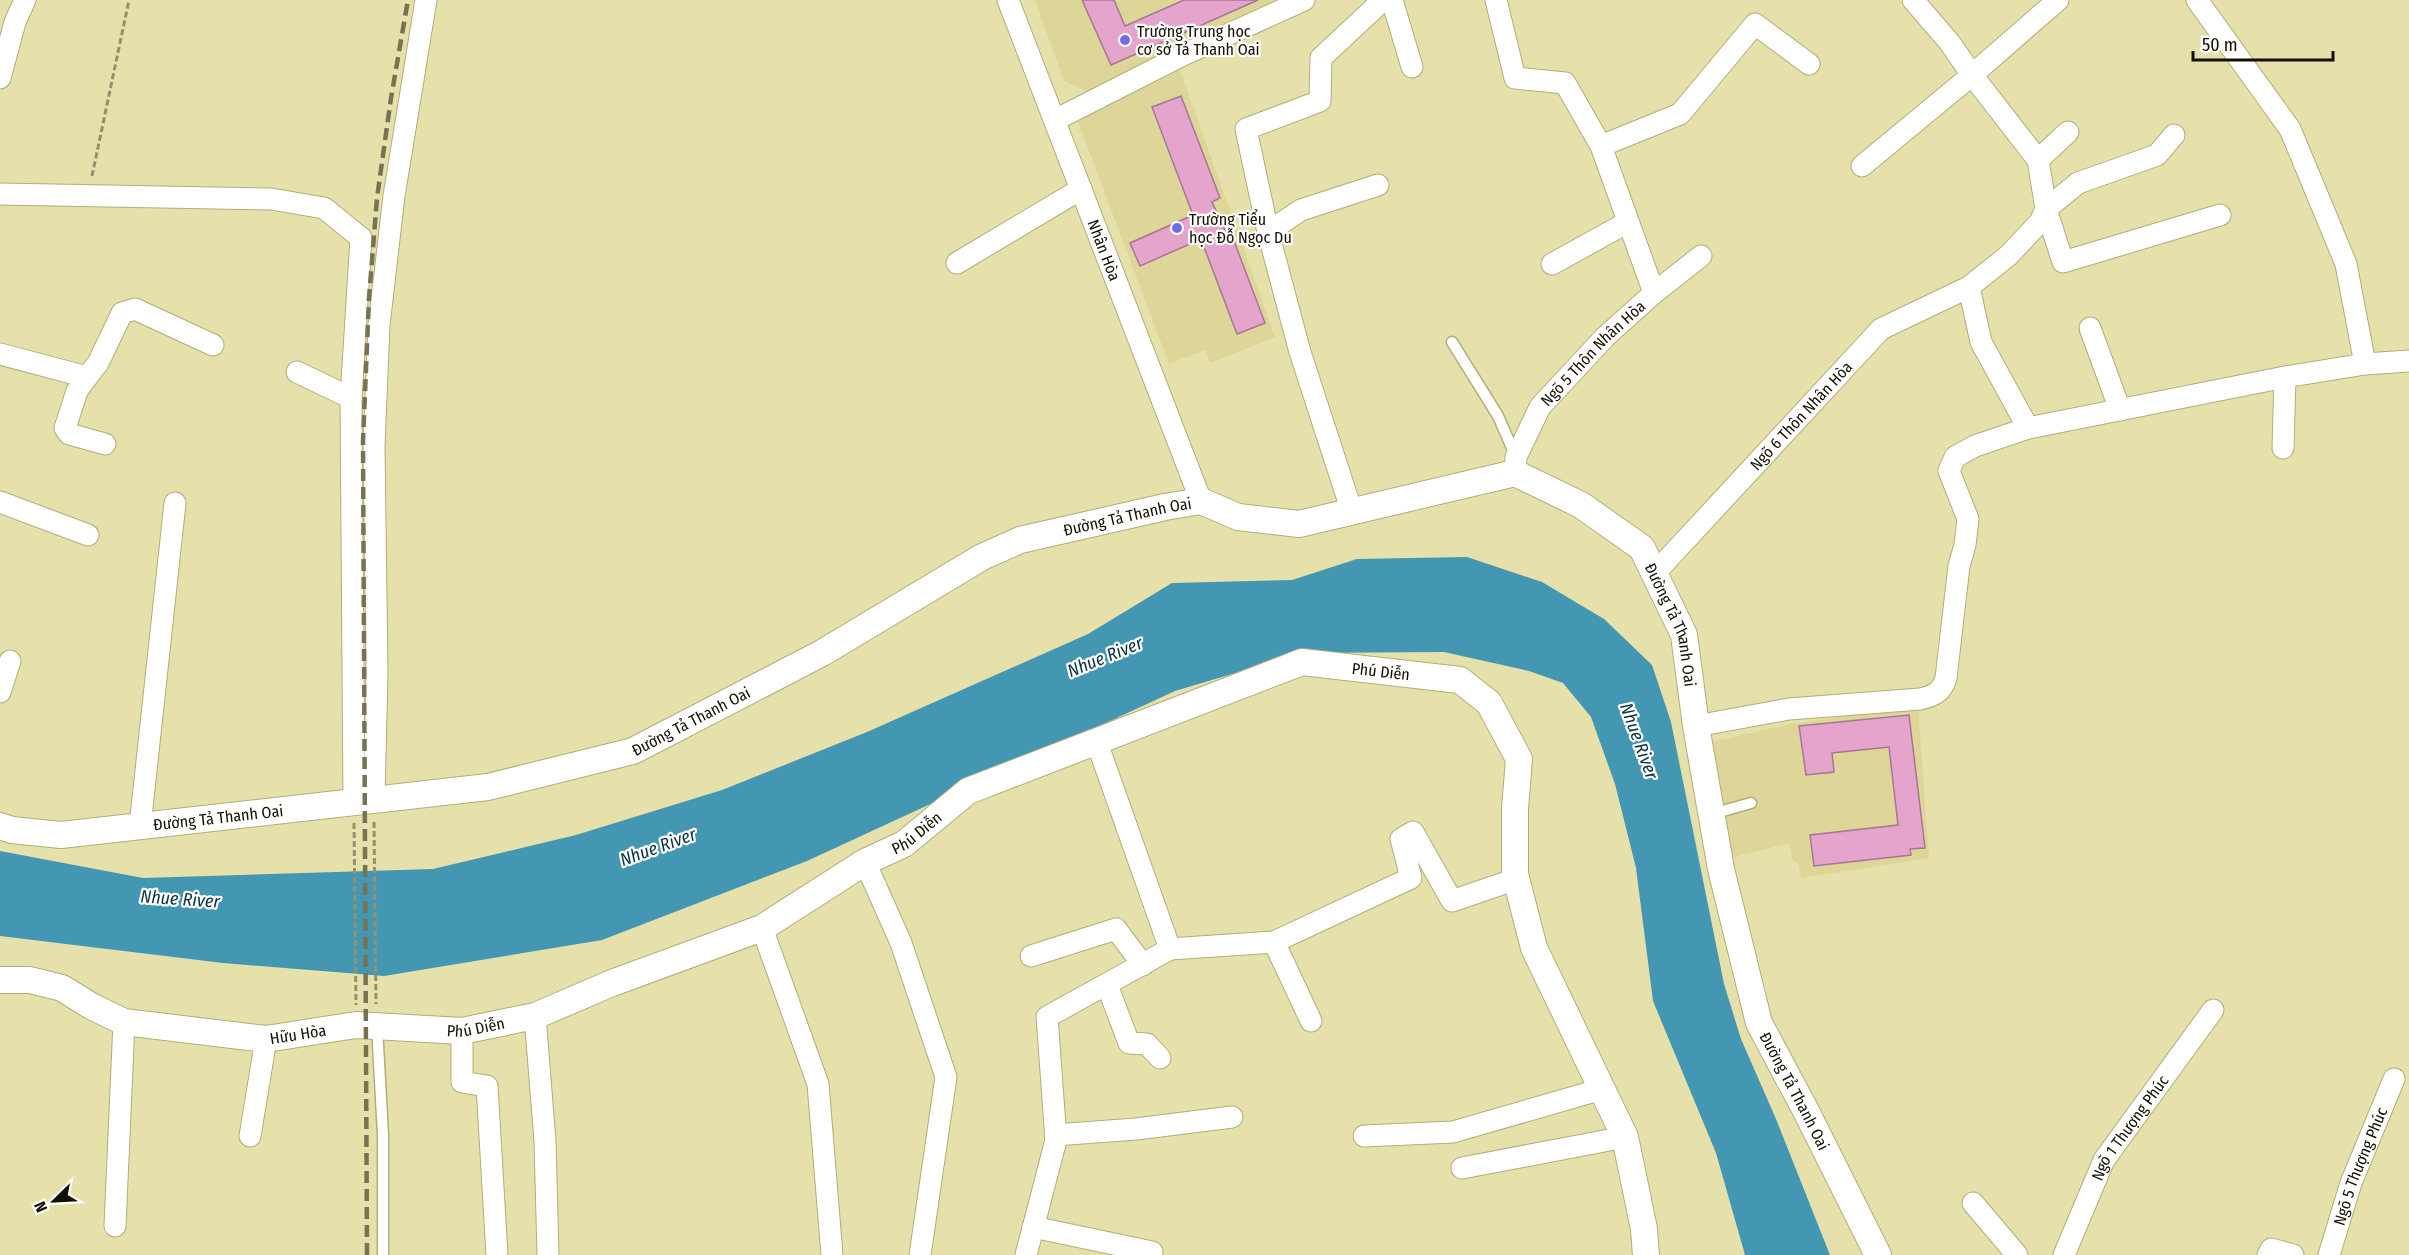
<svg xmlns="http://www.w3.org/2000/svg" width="2409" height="1255" font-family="'Fira Sans Condensed',sans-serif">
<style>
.built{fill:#ddd698}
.water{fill:#4397b2}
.building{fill:#e4a4cb;stroke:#a67794;stroke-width:1.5}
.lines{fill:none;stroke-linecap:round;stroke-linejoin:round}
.service-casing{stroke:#b3ad79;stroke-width:13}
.minor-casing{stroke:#b3ad79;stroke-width:23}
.tertiary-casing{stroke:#b3ad79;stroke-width:28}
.path{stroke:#96916a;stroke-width:3;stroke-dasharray:6 3;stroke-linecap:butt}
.service{stroke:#fff;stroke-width:10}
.minor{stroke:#fff;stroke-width:21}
.tertiary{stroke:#fff;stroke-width:26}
.rail{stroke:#777251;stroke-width:4.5;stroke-dasharray:12 6;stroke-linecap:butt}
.poi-dot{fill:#726ce7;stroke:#fefefe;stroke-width:2}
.labels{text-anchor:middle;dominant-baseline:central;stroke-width:4.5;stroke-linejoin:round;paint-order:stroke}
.poi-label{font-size:16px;fill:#120f00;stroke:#fefefe;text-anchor:start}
.street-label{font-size:16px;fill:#120f00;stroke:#fefefe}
.water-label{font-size:18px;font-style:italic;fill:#09323e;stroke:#fefefe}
</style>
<rect width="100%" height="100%" fill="#e6e0aa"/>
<path class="built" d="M1035,0H1287L1090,93L1064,81Z
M1180,70L1275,337L1210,363L1205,350L1169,364L1077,119Z
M1918,705L1929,858L1801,878L1798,862L1793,861L1789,843L1729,858L1712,742L1785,725Z"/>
<path class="water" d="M1467,557L1542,582L1604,619L1652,665L1671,722L1724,984L1741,1039L1776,1119L1830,1255H1745L1716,1153L1653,1001L1636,868L1615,784L1591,717L1563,683L1529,671L1444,652L1302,653L1175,691L807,861L602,940L384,976L223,963L0,936V851L143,878L433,869L576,835L722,790L867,732L1088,634L1172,583L1292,580L1357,559Z"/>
<path class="building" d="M1082,0H1114L1125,26L1184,0H1258L1111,65Z
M1181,96L1220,198L1212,202L1227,234L1231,233L1265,323L1237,334L1201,239L1140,266L1130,243L1193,215L1152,107Z
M1909,715L1925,848L1910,849L1911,855L1814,866L1810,835L1898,825L1889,747L1832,753L1834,772L1806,775L1799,726Z"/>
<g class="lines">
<defs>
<path id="service" d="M1452,342L1498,416L1516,457
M1712,814L1751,803
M377,1026L383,1135V1255"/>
<g id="minor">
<path id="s1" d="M1008,0L1201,501"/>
<path d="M1392,0L1412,67"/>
<path d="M1496,0L1515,78L1565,83L1601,146L1654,293"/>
<path d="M1913,0L1950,43L1972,75L2038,160L2046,209L2063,262L2220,215"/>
<path d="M2197,0L2290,129L2346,264L2365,364"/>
<path d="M0,78L15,22L25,0"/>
<path d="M1055,120L1183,55L1304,0"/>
<path d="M1601,146L1680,114L1755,24L1809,64"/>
<path d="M2038,160L2068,132"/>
<path d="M1862,166L1972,75L2058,0"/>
<path d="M0,194L271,199L324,208L361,238L351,398L354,802"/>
<path d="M1268,232L1301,210L1378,185"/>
<path d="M957,263L1081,189"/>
<path d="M1552,264L1628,222"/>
<path d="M1969,287L1981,342L2028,428"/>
<path d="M2090,328L2120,410"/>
<path d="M0,354L87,377L98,363L122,313L135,309L213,345"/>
<path d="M297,372L351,398"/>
<path d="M87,377L77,391L65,428L69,434L105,444"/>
<path d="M2283,448L2285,377"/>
<path id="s2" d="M1515,473L1516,457L1540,407L1605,337L1654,293L1701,256"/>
<path d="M0,502L88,535"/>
<path d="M1352,512L1300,352L1268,232L1246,129L1320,101L1321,58L1383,0"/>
<path id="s3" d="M1654,574L1881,329L1969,287L2009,255L2040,222L2046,209L2078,183L2157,155L2174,135"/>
<path d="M0,692L10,661"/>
<path d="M1696,726L1789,709L1920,699C1934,696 1942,692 1946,678L1959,566L1965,545L1968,519L1949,471L1955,457L1975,446L2028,428L2285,377L2365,364L2409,361"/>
<path d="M374,799L377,672L374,446L379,325L394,196L426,0"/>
<path d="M140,826L175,503"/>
<path d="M865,862L901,943L946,1077L920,1255"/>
<path d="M762,928L818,1084L832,1255"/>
<path d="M1274,942L1311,1021"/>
<path d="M1170,949L1274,942L1411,878L1401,839L1413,832L1452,901L1516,879"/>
<path d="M1031,956L1116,929L1143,965"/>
<path d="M1107,985L1129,1043L1147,1044L1160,1058"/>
<path d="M535,1016L545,1141L548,1255"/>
<path d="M462,1031V1082L487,1086L497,1255"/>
<path d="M1055,1135L1136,1129L1232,1117"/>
<path d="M250,1136L266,1039"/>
<path d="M1364,1136L1453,1132L1602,1089"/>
<path d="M1462,1168L1625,1137"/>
<path d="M1973,1203L2017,1255"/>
<path d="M115,1226L124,1022"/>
<path d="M1033,1227L1152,1252"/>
<path d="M1026,1255L1056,1140L1047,1017L1170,949L1096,740"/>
<path id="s4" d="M2064,1255L2104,1160L2213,1010"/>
<path d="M2268,1255L2271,1249L2293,1255"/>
<path id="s5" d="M2329,1255L2351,1183L2394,1079"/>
</g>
<g id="tertiary">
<path id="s6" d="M0,826L12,830L61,835L488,787L633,751L822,653L982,557L1020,540L1165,507L1201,501L1238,517L1299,524L1515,473L1581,505L1642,548L1684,635L1696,726L1721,869L1759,1023L1806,1111L1878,1255"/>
<path id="s7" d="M0,980H30L62,988L91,1006L124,1022L266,1039L356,1025L462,1031L535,1016L612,983L762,928L865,862L904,844L968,791L1302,662L1460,680L1489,703L1519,759L1515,809V874L1534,948L1625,1137L1644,1229L1646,1255"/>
</g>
</defs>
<use href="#service" class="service-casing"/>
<use href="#minor" class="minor-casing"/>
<use href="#tertiary" class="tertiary-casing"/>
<path class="path" d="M92,176L129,0
M374,822L376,1004
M354,823L356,1005"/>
<use href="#service" class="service"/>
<use href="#minor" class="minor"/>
<use href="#tertiary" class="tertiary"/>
<path class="rail" d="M367,1255L363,441L369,298L377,198L391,98L408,0"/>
</g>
<g class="poi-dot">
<circle cx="1125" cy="40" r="6"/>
<circle cx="1177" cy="228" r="6"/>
</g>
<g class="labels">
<g class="poi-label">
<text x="1137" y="31">Trường Trung học<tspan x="1137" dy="18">cơ sở Tả Thanh Oai</tspan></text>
<text x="1189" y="219">Trường Tiểu<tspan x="1189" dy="18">học Đỗ Ngọc Du</tspan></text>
</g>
<g class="street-label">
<text stroke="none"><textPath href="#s1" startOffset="268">Nhân Hòa</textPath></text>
<text stroke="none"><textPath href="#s2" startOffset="147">Ngõ 5 Thôn Nhân Hòa</textPath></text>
<text stroke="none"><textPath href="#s3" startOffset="216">Ngõ 6 Thôn Nhân Hòa</textPath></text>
<text stroke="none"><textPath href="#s6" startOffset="1192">Đường Tả Thanh Oai</textPath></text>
<text stroke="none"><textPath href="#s6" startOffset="1822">Đường Tả Thanh Oai</textPath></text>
<text stroke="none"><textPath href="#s7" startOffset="1478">Phú Diễn</textPath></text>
<text stroke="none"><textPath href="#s6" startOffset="706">Đường Tả Thanh Oai</textPath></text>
<text stroke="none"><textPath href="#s6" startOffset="220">Đường Tả Thanh Oai</textPath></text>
<text stroke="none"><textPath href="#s7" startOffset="974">Phú Diễn</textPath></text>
<text stroke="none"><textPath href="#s7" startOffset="488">Phú Diễn</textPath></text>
<text stroke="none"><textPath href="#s7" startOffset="309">Hữu Hòa</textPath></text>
<text stroke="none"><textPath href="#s6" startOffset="2308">Đường Tả Thanh Oai</textPath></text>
<text stroke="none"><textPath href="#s4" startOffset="144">Ngõ 1 Thượng Phúc</textPath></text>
<text stroke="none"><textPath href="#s5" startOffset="94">Ngõ 5 Thượng Phúc</textPath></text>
</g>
<g class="water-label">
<text transform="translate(1105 657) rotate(-22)">Nhue River</text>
<text transform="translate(1639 741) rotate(70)">Nhue River</text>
<text transform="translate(658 847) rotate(-20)">Nhue River</text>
<text transform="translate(180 899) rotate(4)">Nhue River</text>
</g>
</g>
<g transform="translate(54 1201) rotate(246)" stroke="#fefefe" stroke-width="4.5" paint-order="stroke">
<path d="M0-4.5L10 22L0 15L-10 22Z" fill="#120f00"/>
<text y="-9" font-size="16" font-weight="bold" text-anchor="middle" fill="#120f00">N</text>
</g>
<path d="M2193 51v9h140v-9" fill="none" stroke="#120f00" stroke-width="3"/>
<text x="2202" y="51" font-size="18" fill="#120f00" stroke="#fefefe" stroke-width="4.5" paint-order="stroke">50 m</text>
</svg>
